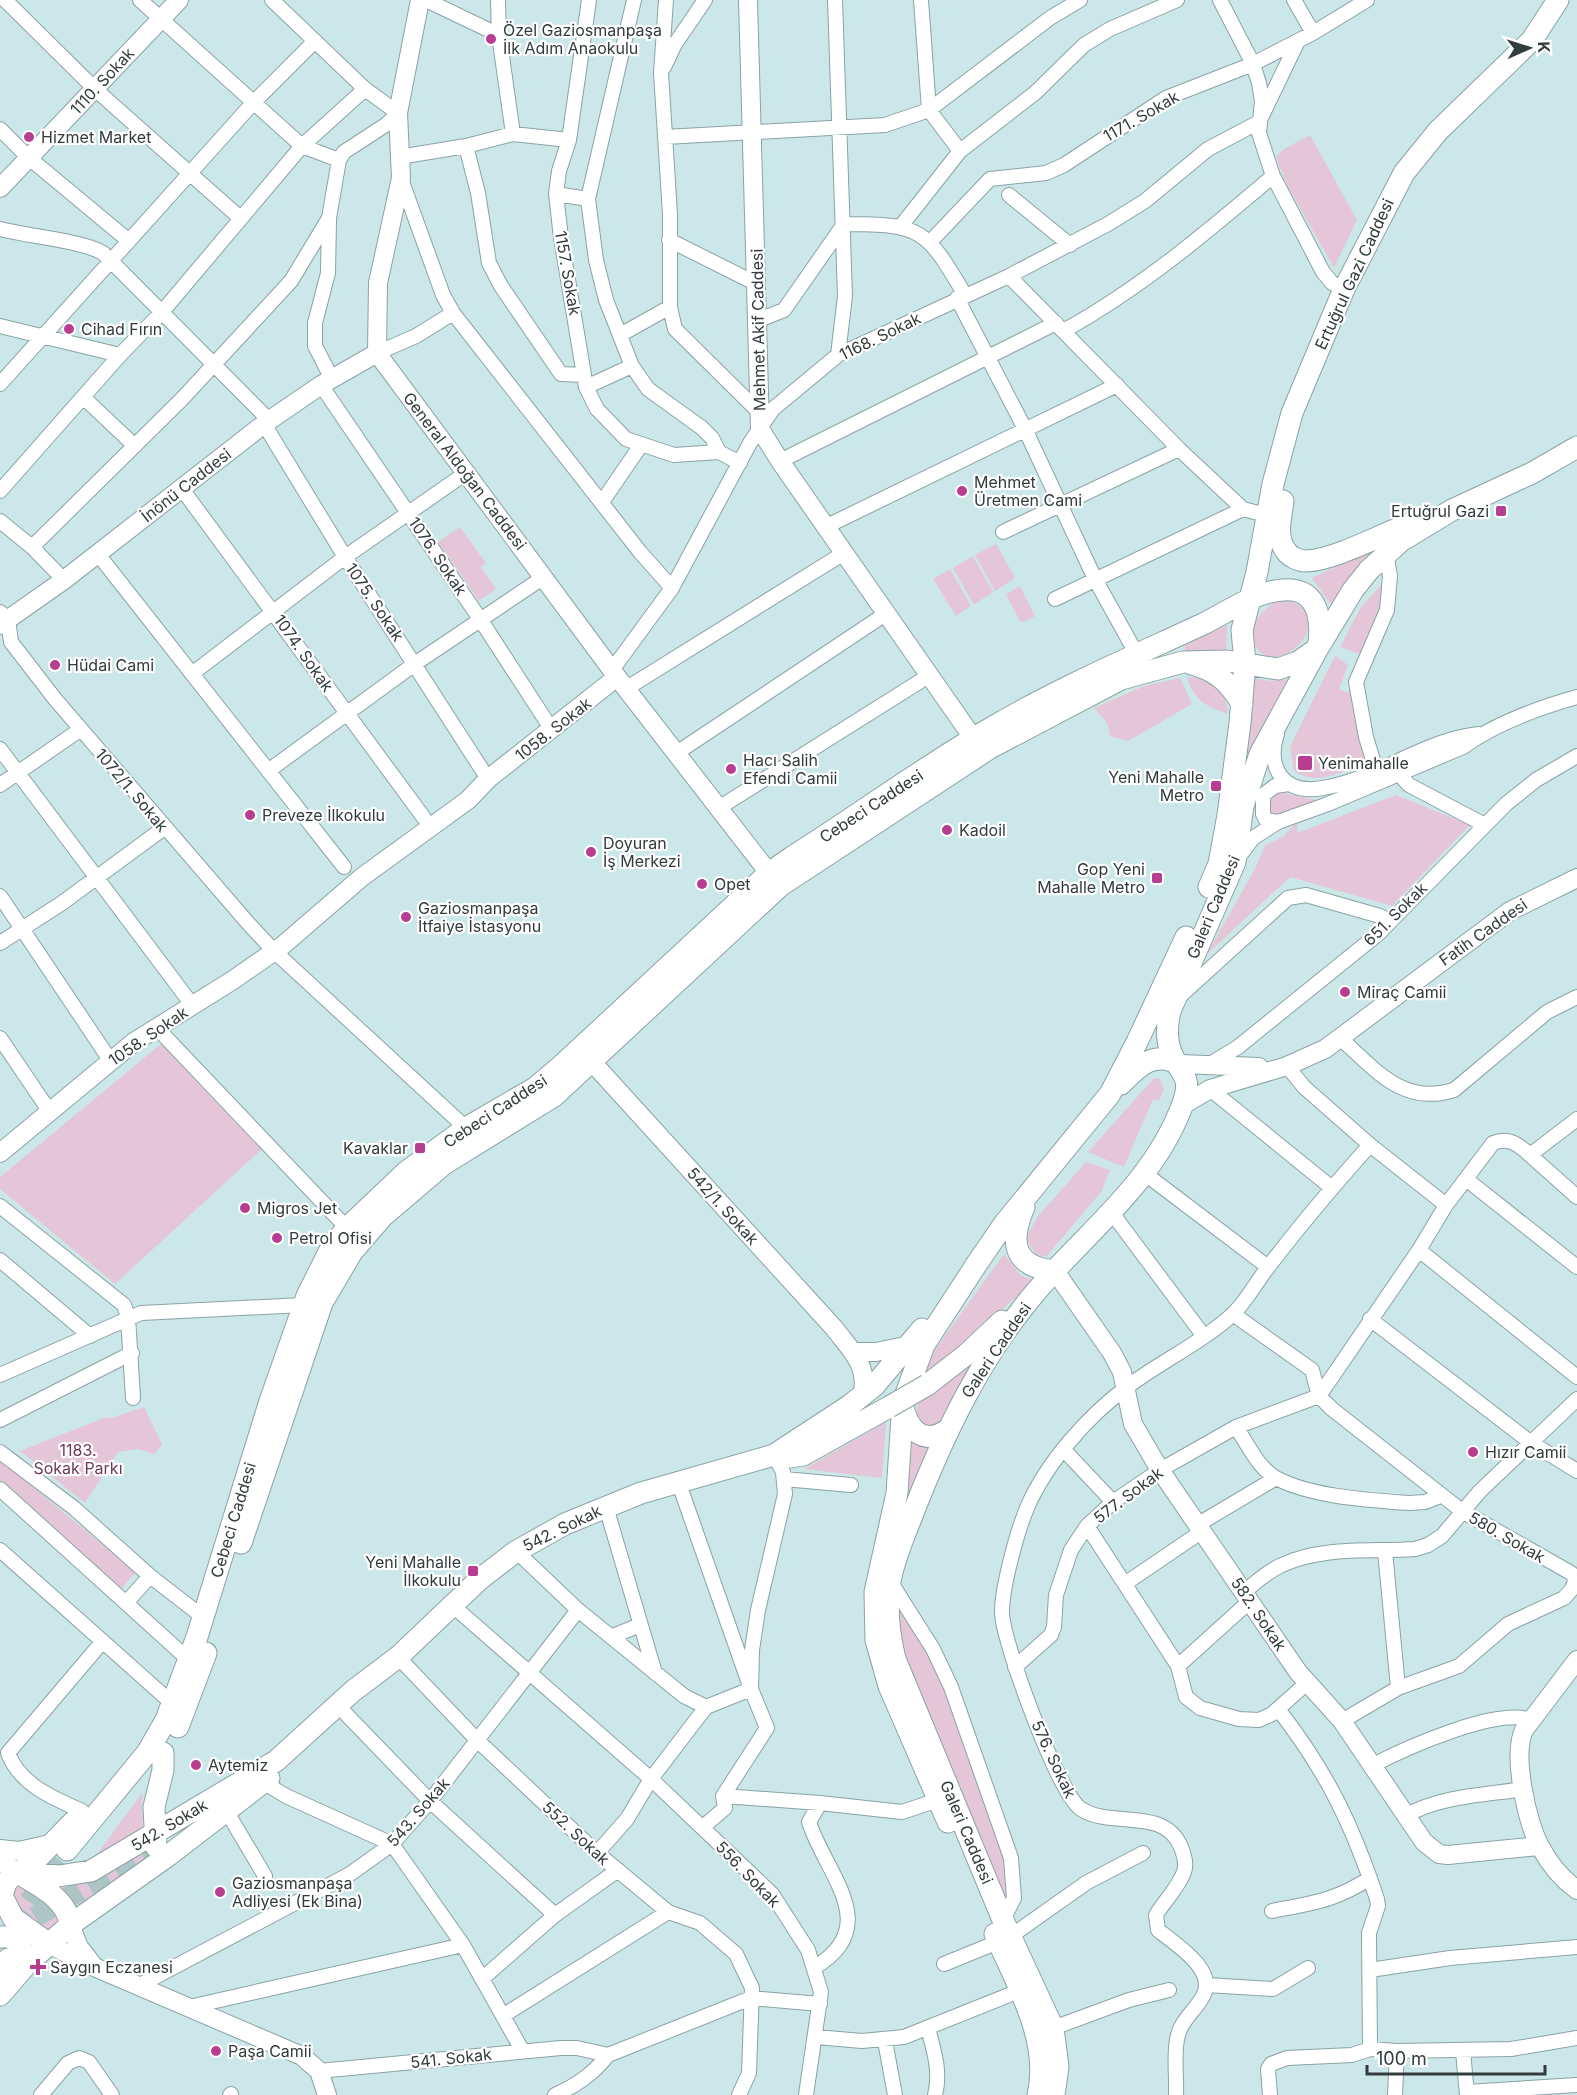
<svg xmlns="http://www.w3.org/2000/svg" width="1577" height="2095" font-family="Inter,sans-serif">
<style>
.green{fill:#e5c6d8}
.lines{fill:none;stroke-linecap:round;stroke-linejoin:round}
.primary-tunnel{stroke:#adc5c7;stroke-width:21;stroke-dasharray:21 10;stroke-linecap:butt}
.street-casing{stroke:#8aa3a5;stroke-width:16}
.secondary-casing{stroke:#8aa3a5;stroke-width:20}
.primary-casing{stroke:#8aa3a5;stroke-width:23}
.street{stroke:#fff;stroke-width:14}
.secondary{stroke:#fff;stroke-width:18}
.primary{stroke:#fff;stroke-width:21}
.primary-bridge-casing{stroke:#8aa3a5;stroke-width:23;stroke-linecap:butt}
.primary-bridge{stroke:#fff;stroke-width:21}
.poi-dot{fill:#b73d90;stroke:#fff;stroke-width:2}
.labels{text-anchor:middle;dominant-baseline:central;stroke-width:4.5;stroke-linejoin:round;paint-order:stroke}
.poi-label{font-size:16px;fill:#323c3d;stroke:#fff;text-anchor:start}
.street-label{font-size:16px;fill:#323c3d;stroke:#fff}
.park-label{font-size:16px;fill:#6e385b;stroke:#fff}
</style>
<rect width="100%" height="100%" fill="#cce7e9"/>
<path class="green" d="M1310,135L1357,220L1334,268L1287,185L1276,157L1284,149Z
M460,527L486,563L481,567L496,589L479,601L438,542Z
M996,544L1015,578L995,591L975,555Z
M1375,547L1376,549L1332,606L1312,578Z
M973,556L993,592L974,605L953,568Z
M950,569L971,606L956,616L933,579Z
M1381,585V614L1365,656L1340,647L1361,607Z
M1020,586L1035,616L1021,623L1006,594Z
M1283,599C1341,612 1287,675 1260,652C1239,633 1263,605 1283,599Z
M1227,625L1226,650L1185,652V643Z
M1335,656L1348,665L1339,689L1348,693L1352,683L1367,762C1342,771 1318,787 1294,771L1290,747Z
M1187,677C1212,678 1226,689 1228,714C1206,706 1194,701 1187,677Z
M1180,678L1192,704L1128,741L1110,736L1107,723L1094,708L1144,686Z
M1254,678L1270,681L1289,679L1251,755L1243,751Z
M1280,792L1316,800L1276,817L1270,814L1267,801Z
M1396,795L1470,825L1392,906L1290,877L1206,955L1255,869L1265,845L1284,836L1298,820L1297,833Z
M161,1044L263,1148L115,1284L0,1189V1177Z
M1154,1078L1160,1079L1164,1089L1159,1101L1153,1099L1124,1167L1088,1152Z
M1086,1162L1110,1170L1101,1192L1046,1257L1036,1254L1027,1241L1028,1234L1038,1216Z
M1004,1254L1021,1276L1036,1280L947,1357L921,1376L934,1351Z
M991,1341L943,1418L933,1428L926,1429L916,1420L918,1402Z
M144,1407L162,1444L155,1454L138,1449L118,1452L85,1503L20,1451L106,1417L111,1418Z
M886,1422L882,1478L804,1469Z
M906,1441L932,1448L899,1529Z
M0,1460L136,1572L118,1593L0,1481Z
M901,1611L931,1656L944,1687L1006,1856L1007,1900L900,1654L898,1622Z
M142,1793L143,1831L93,1860Z
M148,1848L147,1859L114,1883L99,1876Z
M95,1877L111,1885L81,1905L76,1904L62,1886Z
M20,1885L35,1887L62,1922L52,1930C32,1928 21,1912 10,1896Z"/>
<g class="lines">
<path class="primary-tunnel" d="M35,1917L166,1840
M11,1927L67,1850"/>
<defs>
<path id="street" d="M5,0L96,90L239,217
M140,0L302,146L339,160
M426,0L499,35
M498,0L499,35L513,134
M589,0L569,140L559,171L556,194L561,238L586,387L597,409L626,439L674,455L719,452L740,463
M634,0L588,199L596,260L606,300L632,366L648,389L702,428L712,438L719,452
M666,0L661,73L670,214V307L675,329L759,412
M835,0L845,296L838,355
M921,0L929,110L960,151
M1220,0L1253,64L1259,83L1262,101L1259,133L1273,176L1323,272L1332,283L1344,289
M1294,0L1313,33
M664,67L675,44L705,0
M0,129L28,157L129,241
M665,137L885,125L929,110L1050,18L1080,0
M466,146L478,193L489,263L501,286L561,374L584,375
M399,157L466,146L513,134L569,140
M401,179L443,295L453,313L640,552L672,588
M556,194L588,199
M1009,195L1070,245
M329,220L328,273L315,323V346L332,379
M901,226L960,151L1035,93L1084,45L1110,29L1177,0
M0,229C27,236 83,241 103,253L269,420
M669,240L757,284
M931,241L990,179L1046,173L1064,165L1166,98L1253,64L1313,33L1367,0
M1009,276L1179,449L1243,509L1266,515
M957,298L1025,429L1095,579L1136,653
M759,320L784,310L844,224C922,224 926,229 965,295
M0,326L120,355
M1065,330C1141,288 1207,232 1273,176
M620,335L670,307
M377,353L416,336L453,313
M0,384L253,103L315,41
M321,385L480,619L552,730
M586,387L632,366
M83,397L135,446
M264,424L345,557L488,779
M780,461L1056,323
M182,489L424,818
M0,491L120,355L162,312L302,146L365,89
M602,502L641,445
M0,521L32,547L64,580
M827,526L1117,385
M1003,532L1179,449
M32,547L181,400L291,281L329,218L339,160L344,152L387,124L398,113L365,89L272,0
M97,553L344,867
M1055,599L1243,509
M0,612L8,619L11,642L55,699L247,922L274,951L466,1128
M612,670L672,588L750,443L773,409L838,355L1009,276L1108,224L1145,201L1208,149L1259,122L1298,41
M193,673L345,557L466,473
M627,688L844,553
M1277,734C1266,769 1284,795 1323,788C1378,779 1423,740 1479,734
M0,749L193,1006
M675,754L887,613
M1376,770L1366,737L1356,682L1387,610L1390,576L1386,553
M268,771L416,663L544,577
M1399,774L1409,785L1485,825
M0,785L81,729
M717,809L930,675
M1278,822L1266,820L1263,814V795L1275,786L1289,784
M1238,858L1253,838L1278,822L1328,804L1463,747C1496,723 1538,708 1577,697
M0,896L110,1060
M0,943L62,903L164,828
M1180,996L1288,898L1306,895L1380,916L1388,921
M156,1027L347,1228
M0,1038L50,1112
M1341,1039C1376,1070 1403,1106 1454,1090L1547,1012L1577,997
M1210,1064L1238,1047L1378,934L1506,804L1536,780L1577,756
M1287,1066L1304,1087L1370,1145L1446,1205
M1210,1089L1332,1188
M1577,1119L1530,1155L1577,1197
M1144,1173L1268,1267
M1466,1179L1577,1267
M0,1206L124,1305L128,1317L133,1398
M1112,1213L1203,1335
M1419,1250L1577,1377
M0,1260L90,1336
M1233,1314L1312,1370L1319,1396L1332,1409L1462,1511L1571,1573L1576,1579L1572,1589L1564,1598L1508,1624L1459,1666L1398,1688L1342,1721
M1370,1319L1530,1442L1577,1471
M0,1375L141,1313L303,1305
M0,1420L132,1353
M1236,1427C1247,1443 1258,1468 1276,1478C1312,1497 1369,1500 1409,1503L1425,1502L1440,1496
M1063,1449L1113,1502
M0,1452L74,1508L150,1576L203,1617
M784,1479L851,1485
M0,1489L189,1660
M606,1507L655,1673
M1197,1525L1276,1478
M1087,1526L1178,1666L1186,1697L1200,1708L1239,1719L1259,1720L1272,1714L1307,1683
M0,1550L173,1704
M516,1551L578,1610L684,1696L706,1707
M1385,1551L1398,1688
M890,1581L933,1649L951,1687L1011,1858L1014,1898L1003,1920
M1126,1583L1201,1532
M1244,1592C1256,1582 1268,1571 1282,1565C1322,1546 1372,1552 1415,1549L1428,1545L1442,1536L1480,1491L1577,1399
M126,1603L150,1576
M453,1606L651,1779L772,1894L808,1950L821,1992L806,2095
M613,1636L640,1625
M398,1657L477,1740L597,1853L668,1912L700,1923L736,1954L752,1988L749,2073L739,2095
M1178,1666L1250,1601
M1015,1667L1051,1635L1054,1627L1056,1595L1071,1550L1087,1526L1113,1502L1160,1470L1236,1427L1319,1396L1419,1250L1446,1205L1493,1143C1509,1137 1518,1144 1530,1155
M1278,1709C1327,1772 1352,1824 1377,1899L1378,1906L1369,1933L1370,2049
M346,1714L430,1801L555,1915
M1373,1765C1406,1748 1497,1707 1531,1720
M263,1782L286,1796L392,1844L463,1945L522,2050
M723,1796L820,1803L902,1812L938,1800
M82,1811C53,1798 20,1785 8,1753L103,1641
M227,1812L265,1876
M1405,1816C1440,1796 1484,1795 1524,1789
M703,1827L725,1808L723,1796L767,1728L751,1689L752,1650L758,1610L785,1494L783,1472L774,1455
M597,1853L627,1819L651,1779L706,1707L751,1689L678,1481
M1272,1911C1312,1903 1335,1901 1370,1878
M1011,1936L1086,1883L1143,1853
M944,1964L998,1942
M815,1967C884,1926 825,1873 809,1822L820,1803
M1370,1970L1450,1958L1577,1947
M483,1978L555,1915L618,1870
M140,1985L350,1874L392,1844L430,1801L578,1610
M1207,1985L1273,1989L1308,1968
M189,2007L463,1945
M504,2015L668,1912
M928,2028C934,2051 941,2072 935,2095
M1053,2028L1129,2000L1169,1990
M816,2037L862,2041L904,2037L1019,1991
M885,2041L895,2095
M1463,2051L1467,2095
M319,2071L561,2048H577L608,2055L751,1998L820,2004
M1467,2092L1577,2085
M41,2095L68,2063L79,2058L89,2062L112,2095
M230,2095L231,2094
M555,2095C577,2085 593,2074 608,2055
M1176,2095C1177,2077 1173,2052 1178,2035C1182,2019 1196,2010 1203,1996C1218,1970 1175,1944 1158,1930L1156,1915C1165,1900 1178,1888 1184,1872C1187,1864 1184,1855 1181,1847C1164,1806 1112,1829 1081,1809C1059,1795 1002,1641 1002,1612C1002,1587 1017,1532 1027,1508C1046,1463 1088,1416 1127,1387C1160,1362 1201,1343 1232,1315C1247,1301 1256,1282 1269,1266C1301,1224 1335,1184 1370,1145
M1270,2095L1268,2069L1271,2064L1287,2058L1352,2055L1370,2049L1397,2051L1511,2049L1577,2038
M1395,2095L1397,2051"/>
<path id="secondary" d="M420,0L398,113L401,178L378,283L377,353L617,677L769,873
M748,0L760,429L780,461L973,738
M0,188L179,0
M0,625L64,580L264,424L321,385L377,353
M592,1062L834,1328C851,1350 870,1367 862,1396
M1179,1064L1259,1067
M1183,1105L1210,1089L1287,1066L1325,1049L1510,911L1577,878
M0,1153L134,1042L233,980L282,946L362,877L468,800L488,779L617,677
M1055,1271L1112,1353L1122,1372L1133,1424L1160,1470L1298,1672L1342,1721L1424,1842L1439,1854L1448,1855L1539,1846
M853,1352H876L910,1345
M1577,1660L1524,1730C1512,1755 1527,1824 1541,1848C1550,1865 1562,1879 1577,1890
M0,1849L19,1851L54,1843
M0,1862L20,1873
M70,1925L79,1947L93,1965
M49,1944L85,1963L302,2056L319,2071L327,2095"/>
<path id="primary" d="M1283,501C1281,517 1275,537 1286,551C1290,557 1299,561 1306,561C1336,560 1385,532 1415,522
M1192,664C1216,670 1230,683 1242,704
M1209,887L1219,864L1228,815L1240,723L1245,663L1242,630L1257,572L1273,484L1292,413L1344,289L1404,173L1438,131L1532,40L1558,0
M1121,1084C1138,1067 1153,1050 1179,1064
M1024,1207C1009,1242 1013,1267 1055,1271
M927,1385L967,1354L1002,1321
M903,1405C907,1430 924,1446 947,1430
M774,1455L790,1457L803,1455L889,1407
M241,1543L322,1303L352,1252L383,1216L444,1164L554,1096L780,886L990,748L1121,679L1183,662L1228,661L1278,669L1298,662L1318,648L1353,590L1369,570L1401,541L1452,510L1532,473L1577,447
M178,1727L206,1653
M948,1822L889,1686L876,1640L875,1592L897,1493L903,1402L924,1345L976,1265L1004,1224L1110,1094L1137,1042L1186,937
M156,1847L154,1807L163,1770V1753
M67,1850L147,1753L166,1720L197,1637L270,1401L307,1296L331,1248L347,1228L406,1172L466,1128L535,1088L561,1066L769,873L792,857C859,815 923,767 991,728C1059,688 1132,657 1203,624C1230,611 1261,587 1292,590C1321,593 1322,627 1318,648L1260,754L1243,806L1235,862L1170,1011C1167,1024 1166,1039 1171,1052C1180,1076 1194,1074 1182,1106C1153,1184 1085,1233 1034,1294C980,1358 945,1432 915,1508C906,1532 894,1557 890,1582C886,1607 889,1634 895,1659L1003,1920L1053,2028L1058,2067L1054,2095
M20,1873L59,1876L91,1871L276,1761L353,1691L398,1657L480,1579L515,1552L565,1524L641,1493L774,1455L849,1406L874,1386L922,1329
M23,1876C42,1887 68,1901 70,1925
M2,1896L13,1918L49,1944
M0,1901L6,1883L11,1877L34,1862L73,1822
M995,1934C1016,1983 1051,2040 1038,2095
M0,1937C19,1935 24,1949 26,1965
M0,1970L8,1959
M0,1995L26,1965L70,1925L169,1855L269,1778"/>
</defs>
<use href="#street" class="street-casing"/>
<use href="#secondary" class="secondary-casing"/>
<use href="#primary" class="primary-casing"/>
<use href="#street" class="street"/>
<use href="#secondary" class="secondary"/>
<use href="#primary" class="primary"/>
<defs>
<path id="primary-bridge" d="M889,1407L927,1385"/>
</defs>
<use href="#primary-bridge" class="primary-bridge-casing"/>
<use href="#primary-bridge" class="primary-bridge"/>
</g>
<g class="poi-dot">
<circle cx="491" cy="39" r="6"/>
<circle cx="29" cy="137" r="6"/>
<circle cx="69" cy="329" r="6"/>
<circle cx="962" cy="491" r="6"/>
<rect x="1495" y="505" width="12" height="12" rx="3"/>
<circle cx="55" cy="665" r="6"/>
<rect x="1297" y="755" width="16" height="16" rx="3"/>
<circle cx="731" cy="769" r="6"/>
<rect x="1210" y="780" width="12" height="12" rx="3"/>
<circle cx="250" cy="815" r="6"/>
<circle cx="947" cy="830" r="6"/>
<circle cx="591" cy="852" r="6"/>
<rect x="1151" y="872" width="12" height="12" rx="3"/>
<circle cx="702" cy="884" r="6"/>
<circle cx="406" cy="917" r="6"/>
<circle cx="1345" cy="992" r="6"/>
<rect x="414" y="1142" width="12" height="12" rx="3"/>
<circle cx="245" cy="1208" r="6"/>
<circle cx="277" cy="1238" r="6"/>
<circle cx="1473" cy="1452" r="6"/>
<rect x="467" y="1565" width="12" height="12" rx="3"/>
<circle cx="196" cy="1765" r="6"/>
<circle cx="220" cy="1892" r="6"/>
<path d="M35 1958h6v6h6v6h-6v6h-6v-6h-6v-6h6z"/>
<circle cx="216" cy="2051" r="6"/>
</g>
<g class="labels">
<g class="poi-label">
<text x="503" y="30">Özel Gaziosmanpaşa<tspan x="503" dy="18">İlk Adım Anaokulu</tspan></text>
<text x="41" y="137">Hizmet Market</text>
<text x="81" y="329">Cihad Fırın</text>
<text x="974" y="482">Mehmet<tspan x="974" dy="18">Üretmen Cami</tspan></text>
<text x="1489" y="511" text-anchor="end">Ertuğrul Gazi</text>
<text x="67" y="665">Hüdai Cami</text>
<text x="743" y="760">Hacı Salih<tspan x="743" dy="18">Efendi Camii</tspan></text>
<text x="1318" y="763">Yenimahalle</text>
<text x="1204" y="777" text-anchor="end">Yeni Mahalle<tspan x="1204" dy="18">Metro</tspan></text>
<text x="262" y="815">Preveze İlkokulu</text>
<text x="959" y="830">Kadoil</text>
<text x="603" y="843">Doyuran<tspan x="603" dy="18">İş Merkezi</tspan></text>
<text x="1145" y="869" text-anchor="end">Gop Yeni<tspan x="1145" dy="18">Mahalle Metro</tspan></text>
<text x="714" y="884">Opet</text>
<text x="418" y="908">Gaziosmanpaşa<tspan x="418" dy="18">İtfaiye İstasyonu</tspan></text>
<text x="1357" y="992">Miraç Camii</text>
<text x="408" y="1148" text-anchor="end">Kavaklar</text>
<text x="257" y="1208">Migros Jet</text>
<text x="289" y="1238">Petrol Ofisi</text>
<text x="1485" y="1452">Hızır Camii</text>
<text x="461" y="1562" text-anchor="end">Yeni Mahalle<tspan x="461" dy="18">İlkokulu</tspan></text>
<text x="208" y="1765">Aytemiz</text>
<text x="232" y="1883">Gaziosmanpaşa<tspan x="232" dy="18">Adliyesi (Ek Bina)</tspan></text>
<text x="50" y="1967">Saygın Eczanesi</text>
<text x="228" y="2051">Paşa Camii</text>
</g>
<g class="street-label">
<text transform="translate(102 81) rotate(-47)">1110. Sokak</text>
<text transform="translate(1141 116) rotate(-30)">1171. Sokak</text>
<text transform="translate(568 273) rotate(80)">1157. Sokak</text>
<text transform="translate(1354 274) rotate(-65)">Ertuğrul Gazi Caddesi</text>
<text transform="translate(758 330) rotate(-91)">Mehmet Akif Caddesi</text>
<text transform="translate(880 336) rotate(-26)">1168. Sokak</text>
<text transform="translate(465 471) rotate(53)">General Aldoğan Caddesi</text>
<text transform="translate(186 485) rotate(-38)">İnönü Caddesi</text>
<text transform="translate(438 556) rotate(56)">1076. Sokak</text>
<text transform="translate(375 602) rotate(56)">1075. Sokak</text>
<text transform="translate(304 653) rotate(55)">1074. Sokak</text>
<text transform="translate(553 729) rotate(-38)">1058. Sokak</text>
<text transform="translate(132 790) rotate(50)">1072/1. Sokak</text>
<text transform="translate(871 806) rotate(-33)">Cebeci Caddesi</text>
<text transform="translate(1213 907) rotate(-67)">Galeri Caddesi</text>
<text transform="translate(1395 914) rotate(-45)">651. Sokak</text>
<text transform="translate(1483 932) rotate(-35)">Fatih Caddesi</text>
<text transform="translate(148 1036) rotate(-34)">1058. Sokak</text>
<text transform="translate(495 1111) rotate(-33)">Cebeci Caddesi</text>
<text transform="translate(723 1206) rotate(48)">542/1. Sokak</text>
<text transform="translate(996 1350) rotate(-56)">Galeri Caddesi</text>
<text transform="translate(1128 1495) rotate(-37)">577. Sokak</text>
<text transform="translate(233 1520) rotate(-73)">Cebeci Caddesi</text>
<text transform="translate(562 1528) rotate(-26)">542. Sokak</text>
<text transform="translate(1507 1537) rotate(30)">580. Sokak</text>
<text transform="translate(1259 1614) rotate(56)">582. Sokak</text>
<text transform="translate(1054 1759) rotate(65)">576. Sokak</text>
<text transform="translate(418 1812) rotate(-49)">543. Sokak</text>
<text transform="translate(169 1825) rotate(-31)">542. Sokak</text>
<text transform="translate(967 1832) rotate(67)">Galeri Caddesi</text>
<text transform="translate(576 1833) rotate(43)">552. Sokak</text>
<text transform="translate(748 1874) rotate(46)">556. Sokak</text>
<text transform="translate(451 2058) rotate(-6)">541. Sokak</text>
</g>
<g class="park-label">
<text x="78" y="1450">1183.<tspan x="78" dy="18">Sokak Parkı</tspan></text>
</g>
</g>
<g transform="translate(1529 48) rotate(87)" stroke="#ffffff" stroke-width="4.5" paint-order="stroke">
<path d="M0-4.5L10 22L0 15L-10 22Z" fill="#323c3d"/>
<text y="-9" font-size="16" font-weight="bold" text-anchor="middle" fill="#323c3d">K</text>
</g>
<path d="M1367 2065v9h178v-9" fill="none" stroke="#323c3d" stroke-width="3"/>
<text x="1376" y="2065" font-size="18" fill="#323c3d" stroke="#ffffff" stroke-width="4.5" paint-order="stroke">100 m</text>
</svg>
